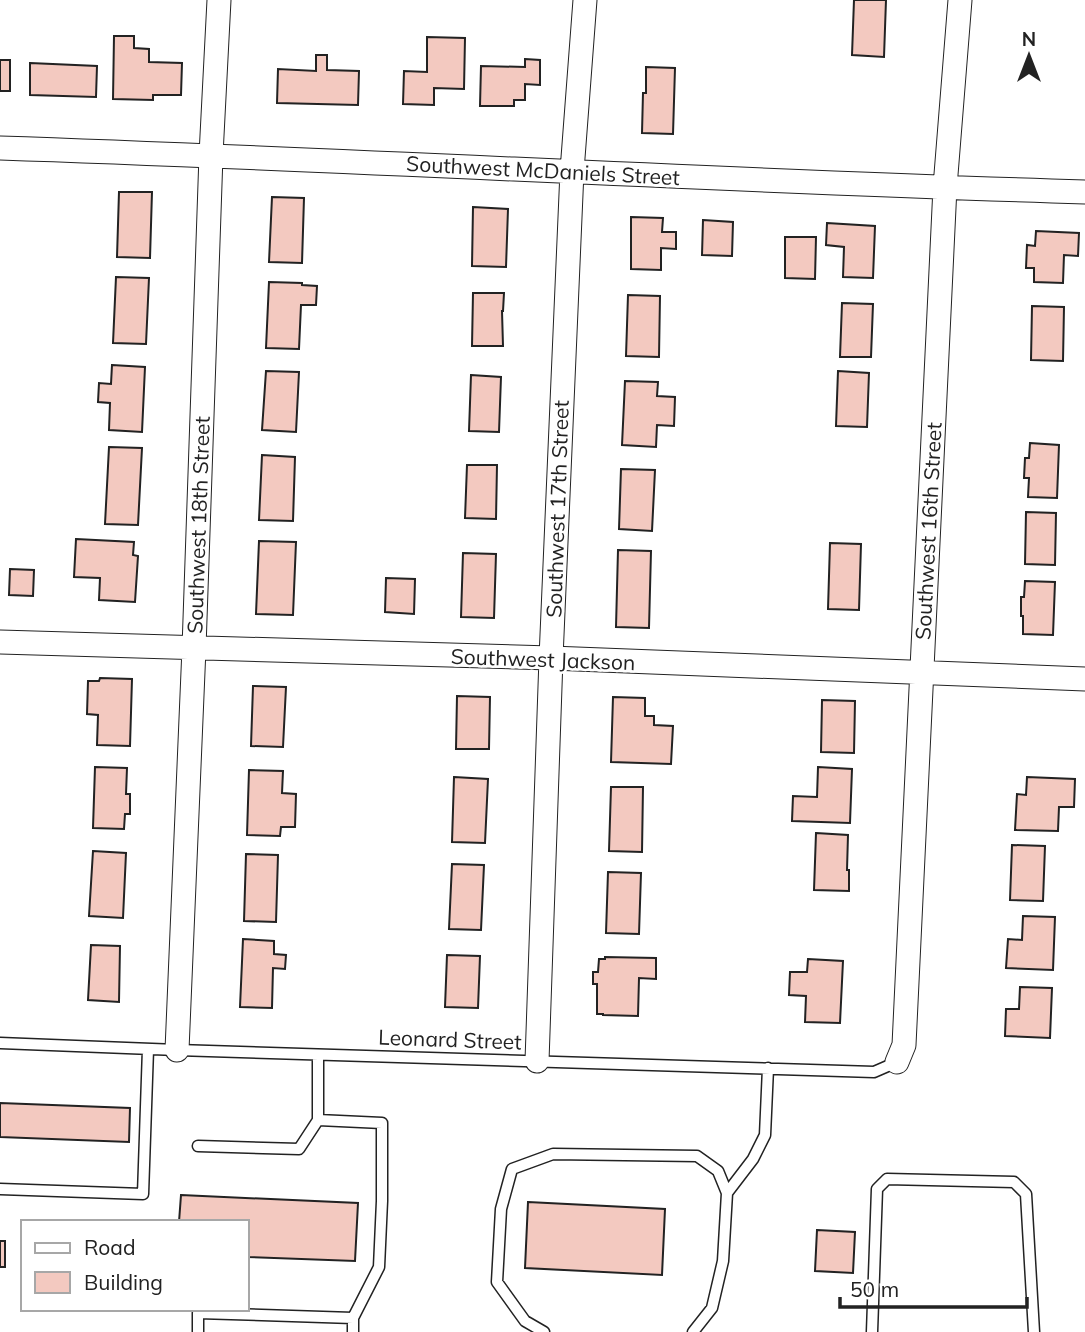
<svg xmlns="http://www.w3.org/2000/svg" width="1085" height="1332" font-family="Mulish,sans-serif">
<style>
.building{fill:#f3c9c0;stroke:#222;stroke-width:2}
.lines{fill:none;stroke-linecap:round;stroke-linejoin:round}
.service-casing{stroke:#222;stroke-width:13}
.minor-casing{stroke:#222;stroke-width:25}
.service{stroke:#fff;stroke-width:10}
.minor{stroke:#fff;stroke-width:23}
.labels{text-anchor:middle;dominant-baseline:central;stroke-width:5;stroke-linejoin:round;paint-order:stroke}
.street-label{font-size:21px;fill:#222;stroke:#fff}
</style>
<rect width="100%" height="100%" fill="#fff"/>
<path class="building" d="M854,0H886L884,57L852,55Z
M114,36H134V48L149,49V62L182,63L181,95H153V100L113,99Z
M427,37L465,38L464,89L434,88V105L403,104L404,71L427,72Z
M316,55H327V70L359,71L358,105L277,103L278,69L316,71Z
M525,59L540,60V85L525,84V100H514V106H480L481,66L525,67Z
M0,60H10V91H0Z
M30,63L97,66L96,97L30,95Z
M646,67L675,68L673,134L642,133L643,93H646Z
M119,192H152L150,258L117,257Z
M272,197L304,198L302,263L269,262Z
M473,207L508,209L506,267L472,266Z
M631,217L663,218L662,232H676V249L661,248V270L631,269Z
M703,220L733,222L732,256L702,255Z
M827,223L875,226L873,278L843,277L844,247L826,245Z
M1036,231L1079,233L1078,256L1064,255L1063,283L1034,282V268H1026L1027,245L1035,246Z
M785,237H816L815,279L785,278Z
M116,277L149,278L146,344L113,343Z
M269,282L302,283V285L317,286L316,305H301L299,349L266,348Z
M473,293H504L503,311H502L503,346H472Z
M628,295L660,296L659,357L626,356Z
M842,303L873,304L871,357H840Z
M1032,306L1064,307L1063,361L1031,360Z
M112,365L145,367L142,432L109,430L110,403L98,402L99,383L111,384Z
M266,371L299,372L296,432L262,430Z
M838,371L869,373L867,427L836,426Z
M471,375L501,377L499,432L469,431Z
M625,381L658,382L657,396L675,397L674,426L657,425L656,447L622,445Z
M1030,443L1059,445L1057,498L1028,497L1029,478H1024L1025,458H1029Z
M109,447L142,448L138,525L105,524Z
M262,455L295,457L293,521L259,520Z
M467,465H497L496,519L465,518Z
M621,469L655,470L652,531L619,529Z
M1026,512L1056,513L1055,565L1025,564Z
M76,539L134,542L133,555L138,556L135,602L99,600L100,578L74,577Z
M259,541L296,542L293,615L256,614Z
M830,543L861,544L859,610L828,609Z
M618,550L651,551L649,628L616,627Z
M463,553L496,554L494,618L461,617Z
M10,569L34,570L33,596L9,595Z
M386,578L415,579L414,614L385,612Z
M1025,581L1055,582L1053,635L1023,634V616H1021V597H1024Z
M100,678L132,679L130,746L97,745L98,715L87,714L88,681H99Z
M253,686L286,687L283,747L251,746Z
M457,696L490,697L489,749H456Z
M613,697L645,698V716H654V725L673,726L671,764L611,762Z
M822,700L855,701L854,753L821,752Z
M95,767L127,768L126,794H130V814H125L124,829L93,828Z
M818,767L852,769L850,823L792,821L793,796L817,797Z
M249,770L283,771L282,793L296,794L295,827H281L280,836L247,835Z
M454,777L488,779L485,843L452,842Z
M1027,777L1075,779L1074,807H1059L1058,831L1015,830L1017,794L1026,795Z
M611,787H643L642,852L609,851Z
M816,833L848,835L847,870H849V891L814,890Z
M1012,845L1045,846L1043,901L1010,900Z
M93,851L126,853L123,918L89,916Z
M246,854L278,855L276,922L244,921Z
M452,864L484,865L481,930L449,929Z
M608,872L641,873L639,934L606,933Z
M1023,916L1055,917L1053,970L1006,968L1008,939L1022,940Z
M243,939L274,941V954L286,955L285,969L273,968L272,1008L240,1007Z
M91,945L120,946L119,1002L88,1000Z
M447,955L480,956L478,1008L445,1007Z
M605,957L656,958V979L639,978L638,1016L603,1015V1014H597V984H593V972H598L599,959H605Z
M808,959L843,961L840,1023L805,1022L806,996L789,995L790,972H807Z
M1020,987L1052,988L1050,1038L1005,1036L1006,1009H1019Z
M0,1103L130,1108L129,1142L0,1137Z
M181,1195L358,1203L355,1261L247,1257V1222H179Z
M528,1202L665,1209L662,1275L525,1268Z
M817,1230L855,1232L853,1273L815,1271Z
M0,1241H5V1267H0Z"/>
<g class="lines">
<defs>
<path id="service" d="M0,1043L177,1050L874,1072L897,1062
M318,1055V1120L382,1123V1201L379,1267L353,1318
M198,1146L299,1149L318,1120
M0,1189L143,1194L148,1049
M198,1332V1313L353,1318V1332
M544,1332L525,1321L497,1282L501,1209L512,1169L553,1154L697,1156L718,1171L727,1193
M693,1332L712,1308L723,1261L727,1193L753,1159L765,1135L768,1068
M872,1332L877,1189L887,1179L1014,1182L1026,1194L1034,1332"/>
<path id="minor" d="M0,148C362,160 723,181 1085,192
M0,642L551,658L1085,679
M177,1050L194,648L211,155L219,0
M537,1061L551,658L572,171L585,0
M897,1062L904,1045L945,187L960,0"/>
</defs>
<use href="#service" class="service-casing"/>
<use href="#minor" class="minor-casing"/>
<use href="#service" class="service"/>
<use href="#minor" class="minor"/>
</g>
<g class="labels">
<g class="street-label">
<text transform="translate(543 170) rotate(3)">Southwest McDaniels Street</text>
<text transform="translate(557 509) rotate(-88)">Southwest 17th Street</text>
<text transform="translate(198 525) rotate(-88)">Southwest 18th Street</text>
<text transform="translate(928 531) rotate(-87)">Southwest 16th Street</text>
<text transform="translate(543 659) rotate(2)">Southwest Jackson</text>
<text transform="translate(450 1039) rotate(2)">Leonard Street</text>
</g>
</g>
<rect x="21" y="1220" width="228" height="91" fill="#ffffff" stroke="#a7a7a7" stroke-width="2"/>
<rect x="35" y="1243" width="35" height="10" fill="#ffffff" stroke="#a7a7a7" stroke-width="2"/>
<text x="84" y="1255" font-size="21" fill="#222222">Road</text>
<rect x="35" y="1272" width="35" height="21" fill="#f3c9c0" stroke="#a7a7a7" stroke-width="2"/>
<text x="84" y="1290" font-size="21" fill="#222222">Building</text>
<g transform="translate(1029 56)" stroke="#ffffff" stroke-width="5" paint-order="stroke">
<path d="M0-5L12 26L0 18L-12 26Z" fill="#222222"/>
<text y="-10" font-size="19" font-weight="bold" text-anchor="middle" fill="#222222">N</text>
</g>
<path d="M840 1297v10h187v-10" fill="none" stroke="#222222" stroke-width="3.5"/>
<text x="850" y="1297" font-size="21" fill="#222222" stroke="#ffffff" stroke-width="5" paint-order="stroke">50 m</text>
</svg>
